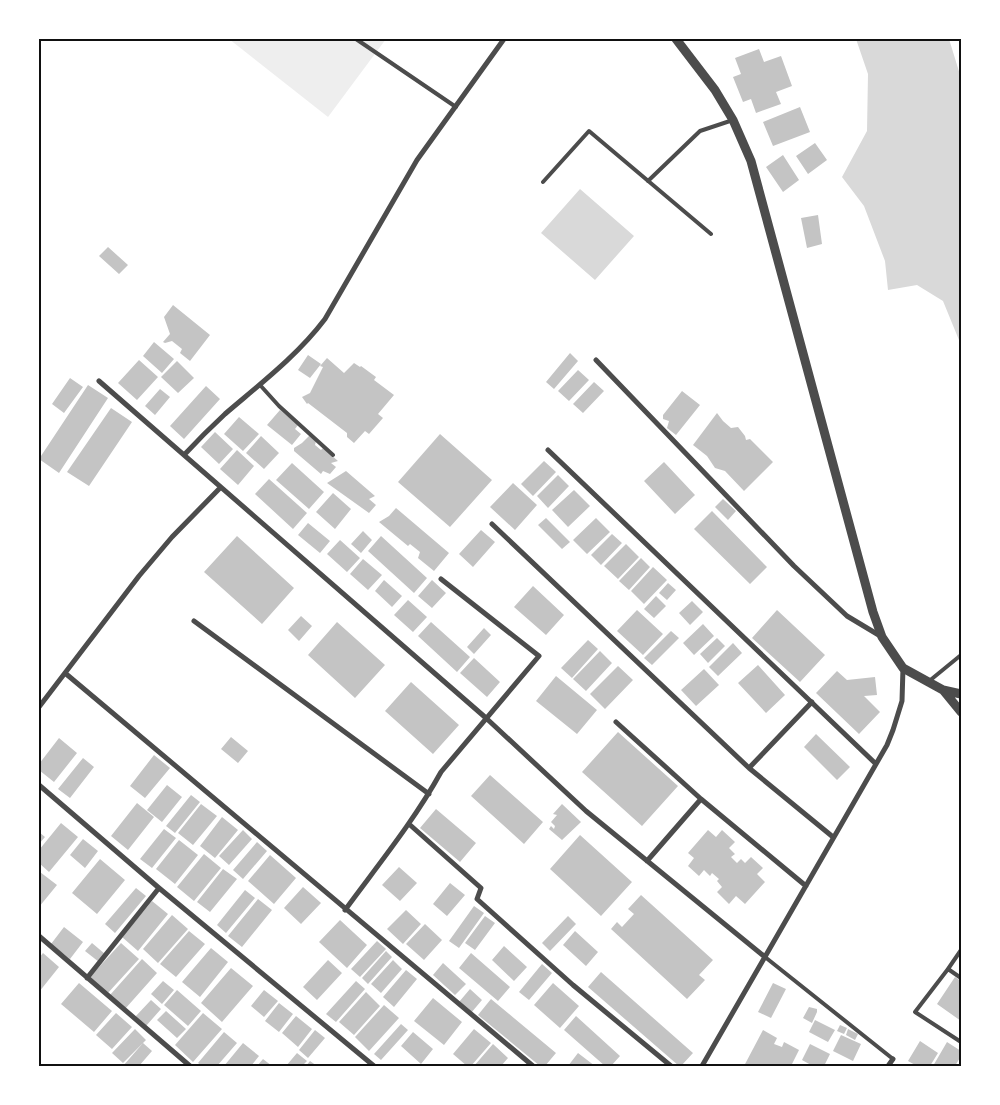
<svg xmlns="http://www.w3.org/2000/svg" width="1000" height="1105" font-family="'PT Sans',sans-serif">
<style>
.green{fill:#eee}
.water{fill:#d9d9d9}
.building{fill:#c4c4c4}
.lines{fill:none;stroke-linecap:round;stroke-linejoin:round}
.service{stroke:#4c4c4c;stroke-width:4}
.minor{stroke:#4c4c4c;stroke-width:5}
.tertiary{stroke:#4c4c4c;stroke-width:9}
.neatline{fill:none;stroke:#111;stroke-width:2}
</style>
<rect width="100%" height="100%" fill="#fff"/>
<path class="green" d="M229,39H386L328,117Z"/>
<path class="water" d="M856,39H949L961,78V345L943,301L917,285L888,290L885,261L864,206L842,177L867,131L868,74Z
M580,189L634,236L595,280L541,233Z"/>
<path class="building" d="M759,49L764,62L781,56L792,86L776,92L781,104L756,113L751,99L743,102L733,77L741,74L735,58Z
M800,107L810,132L773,146L763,122Z
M815,143L827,160L808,174L796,156Z
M783,155L799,180L783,192L766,167Z
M818,215L822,244L807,248L801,218Z
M108,247L128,265L119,274L99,256Z
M173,305L210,335L190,361L180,353L182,349L172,341L165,343L163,342L170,334L164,317Z
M154,342L174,359L162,373L143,356Z
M570,353L578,361L554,389L546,382Z
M308,355L321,364L310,378L298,370Z
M327,358L344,373L354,363L360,367L361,366L376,377L374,380L394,395L378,414L383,418L369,434L365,431L354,443L347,437V433L308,403L307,404L302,397L310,393L323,367L320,366Z
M139,360L158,377L137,400L118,383Z
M177,361L194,378L178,393L161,377Z
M578,370L589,380L569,401L558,391Z
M70,378L83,387L64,413L52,404Z
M594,382L604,391L583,413L573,404Z
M88,385L108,398L59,473L39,459Z
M206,386L220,399L184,439L170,426Z
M160,389L170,397L155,415L145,406Z
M682,391L700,405L676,435L667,428L669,421L663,419V415Z
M111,408L132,422L89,486L67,472Z
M280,410L298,425L295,429L301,434L292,445L267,425Z
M717,413L723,421L731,428L738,427L745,436L746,440L750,439L773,462L744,491L725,471L715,468L707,456L693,445Z
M239,417L259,434L243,451L224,434Z
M215,432L233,449L219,464L201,447Z
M440,434L492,480L450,527L398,482Z
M310,435L316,441L315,445L321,450L323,448L338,461L331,463L336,467L330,474L323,471L321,474L294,451V448L302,443Z
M261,436L279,453L264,469L246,453Z
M237,450L254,466L238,485L220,469Z
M544,461L556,472L533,496L521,484Z
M664,462L695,495L675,514L644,481Z
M292,463L324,492L309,509L276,480Z
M346,471L375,496L369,499L376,505L369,513L327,483Z
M558,475L569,486L548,508L537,496Z
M269,479L307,513L293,529L255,494Z
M513,483L537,505L515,530L490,507Z
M574,490L590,506L568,527L552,510Z
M333,493L351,509L335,529L316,512Z
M723,499L736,511L728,520L715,507Z
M396,508L449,553L434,571L418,558L420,552L410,544L408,546L379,522L389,516Z
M712,511L767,567L750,584L694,529Z
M546,518L570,542L562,549L538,525Z
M596,518L610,532L587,554L573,540Z
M308,523L330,541L320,553L298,535Z
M481,530L495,542L473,567L459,554Z
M363,531L372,540L361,553L351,544Z
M612,534L622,543L601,565L591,555Z
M237,536L294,588L262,624L204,572Z
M381,536L427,578L414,593L368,551Z
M340,540L360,558L347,572L327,554Z
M626,544L639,557L618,579L604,566Z
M641,558L650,567L629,590L619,581Z
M363,559L382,575L368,590L350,574Z
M653,567L667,580L644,604L631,591Z
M384,580L402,596L392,607L375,591Z
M432,580L446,593L432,608L418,596Z
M668,583L676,590L667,600L659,593Z
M533,586L564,615L546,635L514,607Z
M656,596L666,606L654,618L644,609Z
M408,600L427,617L413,632L394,615Z
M692,601L703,612L690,625L679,613Z
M637,610L663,634L643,655L617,631Z
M777,610L825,655L800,682L752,638Z
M301,616L312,626L299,641L288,630Z
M337,622L385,665L355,698L308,655Z
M431,622L470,657L457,672L418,636Z
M703,624L714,636L694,655L683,643Z
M484,628L491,635L474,654L467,647Z
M671,631L679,638L652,665L644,658Z
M717,638L725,646L708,663L700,654Z
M588,640L598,649L572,678L561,668Z
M733,643L742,653L718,676L709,667Z
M600,651L612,663L586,691L573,679Z
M474,658L500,682L487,697L460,673Z
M758,665L785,695L766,713L738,683Z
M618,666L633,680L605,709L590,694Z
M704,669L719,685L696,706L681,690Z
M837,671L847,680L875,677L877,695L864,696L880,712L859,734L816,693Z
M556,676L597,710L577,734L536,701Z
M411,682L459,725L433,754L385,711Z
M618,732L678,786L642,826L582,772Z
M816,734L850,767L837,780L804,747Z
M231,737L248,751L238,763L221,749Z
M59,738L77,753L54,782L39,770V764Z
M154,755L170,768L145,798L130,786Z
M83,758L94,767L70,798L58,789Z
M490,775L543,822L524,844L471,796Z
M167,785L182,797L162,822L147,810Z
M191,795L200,802L175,833L166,826Z
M137,803L154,817L128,850L111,836Z
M201,804L217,816L193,845L178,833Z
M562,804L581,822L562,840L549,829L551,826L554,829L555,826L551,822L557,815L553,814Z
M436,809L476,843L460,862L420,828Z
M222,817L238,830L215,858L200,846Z
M61,823L78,837L49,872L39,863V850Z
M164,829L176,838L152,868L140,859Z
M243,830L252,839L229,865L219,856Z
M708,830L716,837L722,830L735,842L729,848L735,854L731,857L737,863L741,859L745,863L751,857L763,868L757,874L765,882L745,904L736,896L729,904L717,892L722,887L717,881L719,879L712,873L710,876L704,870L699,876L688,866L694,858L688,853Z
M39,832L45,837L39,844Z
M580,835L632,882L601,916L550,869Z
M83,839L98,851L85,868L70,855Z
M179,840L198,855L175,884L156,869Z
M257,842L267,851L243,879L233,870Z
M204,854L221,868L194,901L177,887Z
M270,855L296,878L274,904L248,881Z
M100,859L125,880L97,914L72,893Z
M399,867L417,883L400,901L382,885Z
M223,869L237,879L210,912L197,902Z
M40,872L57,885L39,907V873Z
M450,883L465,895L447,916L433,904Z
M303,887L321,903L301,924L284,908Z
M136,888L146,896L115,933L105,924Z
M245,890L255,898L226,933L217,925Z
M641,895L713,960L699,975L705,980L687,999L611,929L617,922L622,927L634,914L628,909Z
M258,899L272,910L242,947L228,936Z
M152,901L168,914L138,951L122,937Z
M474,906L484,913L459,948L449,941Z
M406,910L421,924L403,944L387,929Z
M172,915L188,929L158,963L143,949Z
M485,916L495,923L475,950L465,943Z
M568,916L576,924L550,951L542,943Z
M340,920L367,945L347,968L319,942Z
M425,924L442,940L424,960L406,944Z
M64,927L83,942L70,959L51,944Z
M189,931L205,944L176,977L160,964Z
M575,931L598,952L586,966L563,945Z
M377,941L386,949L360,977L351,969Z
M92,943L105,954L99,962L85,951Z
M121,943L139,959L107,994L89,978Z
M504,946L527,967L514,981L492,960Z
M211,948L228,962L200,997L182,982Z
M386,951L392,957L368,984L362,978Z
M43,953L59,967L39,992V958Z
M471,953L510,987L498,1001L459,968Z
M142,959L157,973L125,1009L110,995Z
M328,960L342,973L317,1000L303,987Z
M393,960L402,969L381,993L371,984Z
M443,963L466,984L455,995L433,975Z
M542,964L552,973L529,1000L519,992Z
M231,968L253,986L222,1022L201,1003Z
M406,970L417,979L394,1007L383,997Z
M601,972L693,1053L681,1066H679L588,987Z
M955,977L961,981V1021L937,1004Z
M163,981L174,990L162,1004L151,994Z
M356,981L365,989L336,1022L326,1014Z
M79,983L112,1011L94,1032L61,1004Z
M553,983L579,1006L560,1028L534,1005Z
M773,983L786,989L771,1018L758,1012Z
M470,989L482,1000L471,1013L459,1002Z
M177,990L201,1011L188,1026L164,1005Z
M264,990L278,1001L264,1017L251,1006Z
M366,992L380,1006L354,1035L339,1022Z
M433,998L462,1022L444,1045L414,1021Z
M491,999L556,1053L545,1066H540L478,1015Z
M151,1000L161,1009L146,1026L135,1017Z
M279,1003L293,1014L279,1032L265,1021Z
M384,1005L399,1018L369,1051L355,1037Z
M809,1007L817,1009V1012L812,1023L803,1018Z
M166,1011L186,1029L177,1038L157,1020Z
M116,1013L132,1027L112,1049L96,1035Z
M203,1013L222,1029L193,1062L175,1045Z
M296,1016L312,1029L298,1047L282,1033Z
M576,1016L620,1056L611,1066H605L564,1030Z
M815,1020L835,1030L828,1042L809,1032Z
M401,1024L408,1030L381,1060L374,1054Z
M840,1025L847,1028L844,1034L837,1031Z
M135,1029L146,1040L123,1063L112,1053Z
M474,1029L491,1043L471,1066H467L453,1054Z
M848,1029L858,1034L855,1040L846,1035Z
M315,1030L325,1038L308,1058L299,1050Z
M763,1030L777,1038L774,1044L782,1047L784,1042L799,1050L791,1066H739L740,1064L744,1066Z
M224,1032L237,1043L217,1066H202L198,1063Z
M413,1032L433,1049L421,1064L401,1046Z
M841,1035L861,1044L853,1061L833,1051Z
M920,1041L938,1053L930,1066H917L908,1061Z
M947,1042L961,1051V1056L955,1066H933Z
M143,1043L152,1051L139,1066H123Z
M243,1043L259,1056L251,1066H224Z
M493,1044L508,1058L501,1066H474Z
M810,1044L830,1054L824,1066H811V1065L802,1060Z
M297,1053L307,1061L302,1066H286Z
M578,1053L595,1066H568Z
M263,1059L272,1066H257Z
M310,1061L317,1066H306Z"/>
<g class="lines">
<path class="service" d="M356,39L456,107
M648,181L700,131L733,120
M543,182L589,131L711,234
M260,385L279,406L333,455
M928,682L961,655
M961,950L948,969L961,978
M765,957L893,1059
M948,969L915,1012L961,1042"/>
<path class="minor" d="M596,360L794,566L847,616L882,637
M99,381L486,718L586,811L765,957
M548,450L876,764
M184,455C197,441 211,427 225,414C260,384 297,356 325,319L417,160L504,39
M492,524L749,768L833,837
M194,621L429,794
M65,673L533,1066
M39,707L139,576L172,537L220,488
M616,722L701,799
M749,768L812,702
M39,785L159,888L374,1066
M409,824L481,888L477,899L573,985L671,1066
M647,861L701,799L806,886
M345,910C378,865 414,821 441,772L539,656L441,579
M39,936L190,1066
M87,978L159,888
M702,1066L887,745L893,730L902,701L903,668
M888,1066L893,1059"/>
<path class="tertiary" d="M676,39L715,90L733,120L751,161L873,612L882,637L903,668L943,690L961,694
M943,690L961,712"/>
</g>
<rect width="1000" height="1105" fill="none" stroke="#ffffff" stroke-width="80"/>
<rect x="40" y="40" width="920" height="1025" class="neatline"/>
</svg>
